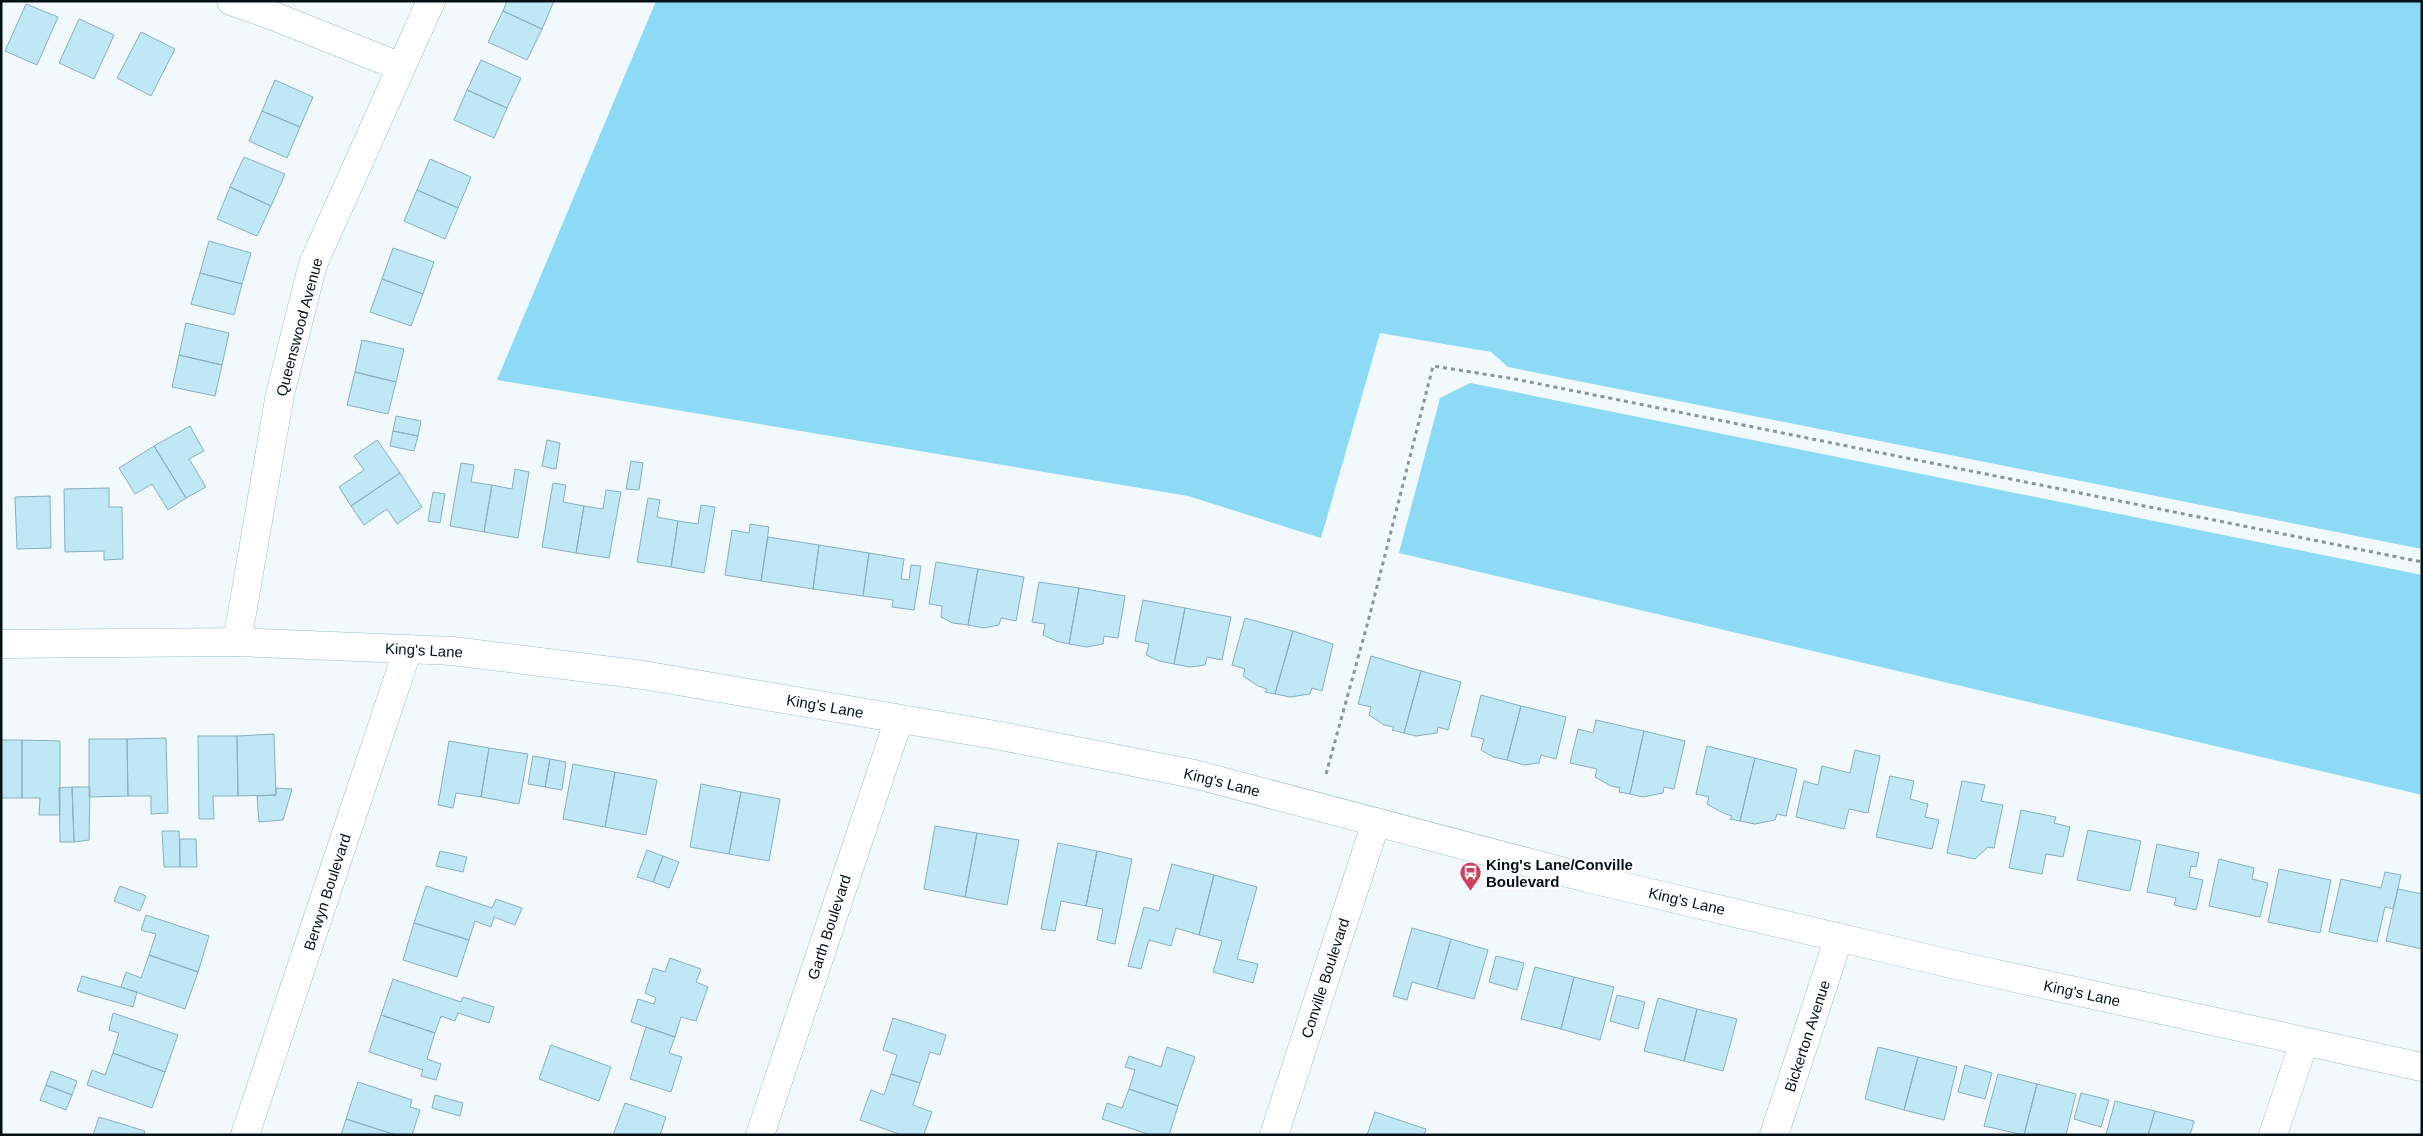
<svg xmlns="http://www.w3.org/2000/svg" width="2423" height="1136" font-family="Arial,sans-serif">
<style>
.green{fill:#8cdaf5}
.building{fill:#c0e7f6;stroke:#89afbd}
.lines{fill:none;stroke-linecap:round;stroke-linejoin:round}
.street-casing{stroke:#99bfce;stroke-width:29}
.secondary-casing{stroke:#99bfce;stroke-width:29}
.path{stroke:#8a9598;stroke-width:3;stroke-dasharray:4 4;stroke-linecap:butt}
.street{stroke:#fff;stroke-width:28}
.secondary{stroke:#fff;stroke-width:28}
.labels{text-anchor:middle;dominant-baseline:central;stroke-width:5;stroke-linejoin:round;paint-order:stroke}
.street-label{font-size:15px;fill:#041217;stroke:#fff}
.poi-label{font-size:15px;font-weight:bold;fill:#041217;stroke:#fff;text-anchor:start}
</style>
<rect width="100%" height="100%" fill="#f1f9fc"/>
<path class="green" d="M656,1H2422V549L1508,367L1491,352L1380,333L1321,538L1188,496L497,380Z
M1470,383L2422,575V795L1399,553L1440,398Z"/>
<path class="building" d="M507,1H554L542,29L503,11Z
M26,4L58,17L37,65L5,51Z
M503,11L542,29L527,60L488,42Z
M79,19L114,35L94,79L59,63Z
M141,32L175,49L151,96L117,78Z
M481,60L521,78L507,108L467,90Z
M275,80L313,97L300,127L262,111Z
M467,90L507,108L494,138L454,120Z
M262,111L300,127L287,158L249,141Z
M244,157L285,174L271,206L230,187Z
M430,159L471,177L458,208L417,190Z
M230,187L271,206L257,236L217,219Z
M417,190L458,208L445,239L404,221Z
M209,241L251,253L242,284L200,273Z
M393,248L434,262L423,294L382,279Z
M200,273L242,284L234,315L191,304Z
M382,279L423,294L411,326L370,312Z
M186,323L229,333L222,365L179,355Z
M362,340L404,349L396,382L355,372Z
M179,355L222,365L215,396L172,387Z
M355,372L396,382L388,414L347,405Z
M396,416L421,421L418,436L393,431Z
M190,426L204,451L189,459L206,487L186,498L154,446Z
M393,431L418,436L414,451L390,446Z
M377,440L400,473L351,506L339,487L364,470L354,456Z
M547,440L560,443L556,469L542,466Z
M154,446L186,498L168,510L152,484L135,494L119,468Z
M631,461L643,463L639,490L626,489Z
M461,463L474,465L471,482L492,485L484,532L450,526Z
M515,469L529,472L518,538L484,532L492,485L512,489Z
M400,473L422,507L397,524L387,509L364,525L351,506Z
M553,483L566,485L563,502L584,506L576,553L542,547Z
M109,488V507H122L123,559L104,560V551L65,552L64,489Z
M606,490L621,492L609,558L576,553L584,506L603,509Z
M433,492L445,494L440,523L428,521Z
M50,496L51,548L17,549L15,497Z
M648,498L660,500L657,517L678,521L671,567L637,562Z
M701,505L715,507L704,573L671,567L678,521L698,524Z
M750,524L769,527L761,581L725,575L732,530L749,533Z
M768,537L819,545L813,589L761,581Z
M819,545L869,553L863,596L813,589Z
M869,553L904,559L901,579L909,580L911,565L921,566L914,610L892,607L893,600L863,596Z
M936,562L978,569L968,625L953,623L941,617L942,606L929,604Z
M978,569L1024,577L1016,621L1001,618L999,625L984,628L968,625Z
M1039,582L1079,588L1069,644L1056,641L1043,635L1045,624L1032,622Z
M1079,588L1125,596L1118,638L1104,636L1103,644L1087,647L1069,644Z
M1143,600L1185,608L1174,664L1159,661L1146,655L1149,644L1135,641Z
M1185,608L1231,617L1222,660L1207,657L1205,665L1190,667L1174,664Z
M1245,618L1293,631L1275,694L1265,692L1267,689L1258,686L1243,676L1245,669L1232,665Z
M1293,631L1333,644L1322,691L1312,688L1310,694L1290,697L1275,694Z
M1371,656L1421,671L1404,733L1392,730L1394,727L1384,725L1369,715L1371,707L1358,704Z
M1421,671L1461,682L1448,730L1438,727L1437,733L1416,736L1404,733Z
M1481,695L1521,706L1507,760L1493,757L1481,750L1484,739L1471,736Z
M1521,706L1566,717L1556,759L1541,755L1539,763L1524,765L1507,760Z
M1596,720L1644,731L1630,794L1619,792L1620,788L1611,786L1595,777L1597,769L1570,763L1578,729L1593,733Z
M1644,731L1685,741L1674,789L1664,787L1663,793L1643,797L1630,794Z
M274,734L276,795L238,796L237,736Z
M198,736H237L238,796H213L214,819H199Z
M166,738L168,813L151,814V796H128L127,739Z
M89,739H127L128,796L89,797Z
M1,740H22V798H1V815Z
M22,740L60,741V815H39L40,798H22Z
M449,741L489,748L481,797L456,793L453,808L438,805Z
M1707,746L1755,758L1740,821L1730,819L1732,816L1723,813L1707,804L1709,797L1696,794Z
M489,748L528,754L519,804L481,797Z
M1855,750L1880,756L1868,813L1849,809L1844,829L1796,817L1804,781L1818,785L1822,766L1850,773Z
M533,756L550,759L545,787L528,784Z
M1755,758L1797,769L1786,816L1777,814L1775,820L1755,824L1740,821Z
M550,759L566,762L562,790L545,787Z
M573,764L615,772L605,827L563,819Z
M615,772L657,780L646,835L605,827Z
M1890,776L1914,781L1910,799L1928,804L1925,817L1939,820L1932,849L1876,837Z
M1962,781L1985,785L1981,801L2003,805L1994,848L1988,847L1975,859L1947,853Z
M701,784L741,792L729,854L690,847Z
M72,787H90L89,840L74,842Z
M72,787L74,842H60L59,788Z
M276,788L292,789L283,820L259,822L257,796L276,795Z
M741,792L780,799L769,861L729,854Z
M2021,810L2056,817L2054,823L2070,827L2063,857L2046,854L2042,874L2009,868Z
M935,826L977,833L965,897L924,889Z
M2088,830L2141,841L2130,891L2077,880Z
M162,831H179L180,867H164Z
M977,833L1019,840L1007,905L965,897Z
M180,839H196L197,867H180Z
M1058,843L1097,851L1086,906L1061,901L1055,931L1041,929Z
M2157,844L2199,853L2196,867L2191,866L2189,877L2203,880L2196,910L2174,905L2176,898L2147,892Z
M647,850L663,856L653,882L637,877Z
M440,851L467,857L463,872L436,866Z
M1097,851L1132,859L1115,944L1097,940L1103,909L1086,906Z
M663,856L679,862L669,888L653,882Z
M2219,859L2254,868L2252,879L2268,883L2260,917L2209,906Z
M1172,864L1214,875L1199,935L1176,928L1171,946L1149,940L1141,969L1128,966L1144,907L1159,911Z
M2279,869L2331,880L2320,933L2268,922Z
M2385,872L2401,875L2393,909L2385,907L2377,942L2329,932L2341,879L2381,888Z
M1214,875L1257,887L1237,959L1258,964L1253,983L1213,972L1222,941L1199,935Z
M120,886L146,896L140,911L114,901Z
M426,886L492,908L496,899L522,908L515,925L494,917L491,927L475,921L469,940L414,923Z
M2398,889L2422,894V949L2386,941Z
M146,915L209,936L198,972L149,955L156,934L141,930Z
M414,923L469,940L457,977L403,960Z
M1412,928L1451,939L1437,989L1412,982L1407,1000L1393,996Z
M1451,939L1488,950L1474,999L1437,989Z
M149,955L198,972L185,1009L121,987L126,972L141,978Z
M1496,956L1524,963L1517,990L1489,982Z
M670,958L701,969L696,982L708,987L696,1021L681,1017L675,1037L631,1022L638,999L654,1004L656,998L645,993L653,968L665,972Z
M1535,967L1574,977L1561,1029L1521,1019Z
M82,976L137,992L133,1007L77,991Z
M1574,977L1614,987L1600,1040L1561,1029Z
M393,979L461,1002L463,997L494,1007L489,1023L458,1013L455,1021L441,1016L435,1033L381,1015Z
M1617,995L1645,1002L1638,1029L1610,1021Z
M1658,998L1697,1009L1684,1061L1644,1051Z
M1697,1009L1737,1019L1723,1071L1684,1061Z
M113,1013L178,1035L165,1072L113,1053L119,1033L109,1030Z
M381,1015L435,1033L427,1059L441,1064L436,1080L421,1076L423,1070L369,1052Z
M893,1018L946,1035L940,1055L930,1052L920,1083L891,1074L897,1055L883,1050Z
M646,1027L675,1037L669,1053L682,1057L671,1092L630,1079Z
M551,1045L611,1067L599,1101L539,1079Z
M1167,1047L1195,1057L1178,1106L1129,1089L1135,1070L1125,1067L1129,1056L1161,1067Z
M1878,1047L1918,1057L1904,1110L1865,1099Z
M113,1053L165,1072L152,1108L87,1085L92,1070L105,1075Z
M1918,1057L1957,1067L1944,1120L1904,1110Z
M1965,1065L1992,1073L1985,1099L1958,1092Z
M51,1071L77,1081L72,1095L46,1085Z
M891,1074L920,1083L913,1105L932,1112L924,1134L927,1135H901L860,1120L871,1090L884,1095Z
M1998,1074L2037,1084L2024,1135L1984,1126Z
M358,1082L412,1100L410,1107L420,1110L412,1135H396L346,1119Z
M2037,1084L2076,1094L2066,1135H2024Z
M46,1085L72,1095L66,1110L40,1100Z
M1129,1089L1178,1106L1169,1135H1151L1102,1119L1107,1103L1122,1108Z
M2081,1093L2109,1100L2101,1127L2074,1119Z
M435,1095L463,1103L460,1116L432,1108Z
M2115,1101L2155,1111L2148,1135H2106Z
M625,1103L666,1117L660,1135H613Z
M2155,1111L2194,1121L2190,1135H2148Z
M1375,1112L1426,1129L1424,1135H1367Z
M99,1117L145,1131L144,1135H93Z
M346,1119L396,1135H341Z"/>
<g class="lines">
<defs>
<path id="street" d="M231,1L276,17L401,67
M237,642L280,394L313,264L431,1
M245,1135L408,649
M760,1135L899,719
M1274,1135L1376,822
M1774,1135L1839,937
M2273,1135L2304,1042"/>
<path id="secondary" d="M1,644L237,642L453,651L643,675L1001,736L1194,774L1587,878L1947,963L2422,1067"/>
</defs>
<use href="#street" class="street-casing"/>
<use href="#secondary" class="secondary-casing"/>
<path class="path" d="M1326,774L1369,618L1433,366L1515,379L2422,562"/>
<use href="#street" class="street"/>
<use href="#secondary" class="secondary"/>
</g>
<defs>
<symbol id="bus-pin" viewBox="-11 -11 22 30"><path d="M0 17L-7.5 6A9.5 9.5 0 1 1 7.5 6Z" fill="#d0405d" stroke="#fff"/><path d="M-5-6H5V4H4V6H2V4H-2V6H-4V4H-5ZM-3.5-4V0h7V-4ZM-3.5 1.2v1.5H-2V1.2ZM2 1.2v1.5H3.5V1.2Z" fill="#fff"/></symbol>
</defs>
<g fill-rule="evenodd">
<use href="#bus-pin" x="1458" y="860" width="25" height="34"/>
</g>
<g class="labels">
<g class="street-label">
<text transform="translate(299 327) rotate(-75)">Queenswood Avenue</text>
<text transform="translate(424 650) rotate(3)">King's Lane</text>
<text transform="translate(825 706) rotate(10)">King's Lane</text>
<text transform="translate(1222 782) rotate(14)">King's Lane</text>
<text transform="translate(327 892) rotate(-72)">Berwyn Boulevard</text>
<text transform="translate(1687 901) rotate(13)">King's Lane</text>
<text transform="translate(829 927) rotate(-72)">Garth Boulevard</text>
<text transform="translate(1325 978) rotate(-72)">Conville Boulevard</text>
<text transform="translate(2082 993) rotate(12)">King's Lane</text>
<text transform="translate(1807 1036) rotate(-72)">Bickerton Avenue</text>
</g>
<g class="poi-label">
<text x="1486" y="864">King's Lane/Conville<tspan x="1486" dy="17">Boulevard</tspan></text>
</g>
</g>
<rect width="2423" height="1136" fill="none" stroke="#041217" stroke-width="5"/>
</svg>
